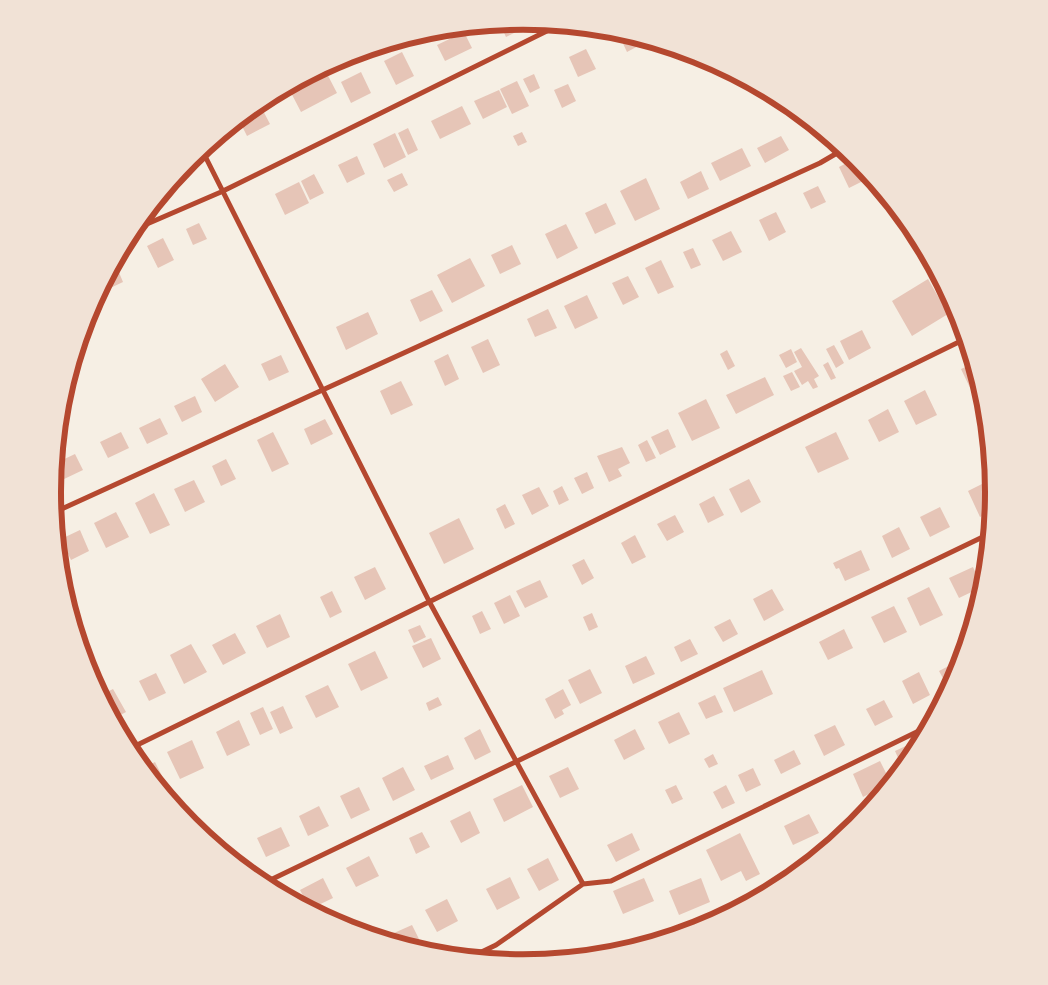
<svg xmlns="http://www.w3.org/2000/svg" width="1048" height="985" font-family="'Work Sans',sans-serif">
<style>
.building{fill:#e6c5b7}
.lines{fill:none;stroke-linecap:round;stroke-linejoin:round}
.minor{stroke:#b5482f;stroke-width:5}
.rim{fill:none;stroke:#b5482f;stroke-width:6}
</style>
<rect width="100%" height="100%" fill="#f6efe4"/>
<path class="building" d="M518,22L522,29L506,37L500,24Z
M464,32L472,48L445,61L437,45Z
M624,33L636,36L640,45L627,52L619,35Z
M586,49L596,69L578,77L569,57Z
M402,52L414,76L396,85L384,61Z
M703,57H705L718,64L709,69Z
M324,68L337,93L301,112L288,87Z
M361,72L371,93L351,103L341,82Z
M534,74L540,88L530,93L523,79Z
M517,81L529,106L512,114L500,89Z
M568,84L576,101L562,108L554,90Z
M499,90L507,107L483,119L474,101Z
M259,103L270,124L247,136L239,120Z
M462,106L471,124L440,139L431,121Z
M408,128L418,150L408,155L398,133Z
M522,132L527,142L518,146L513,136Z
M395,133L406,157L384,168L373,144Z
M781,136L789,150L765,163L757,148Z
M742,148L751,166L720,181L711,163Z
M357,156L365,174L347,183L338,165Z
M856,158L867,179L849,188L839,167Z
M701,171L709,189L688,199L680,182Z
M402,173L408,185L394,192L387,180Z
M314,174L324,193L310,200L301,181Z
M646,178L660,209L635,221L620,191Z
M299,182L309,203L285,215L275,194Z
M818,186L826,202L811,209L803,193Z
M606,203L616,224L595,234L585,213Z
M776,212L786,232L769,241L759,220Z
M199,223L207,239L193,245L186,229Z
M566,224L578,248L557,259L545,234Z
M731,231L742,252L723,261L712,240Z
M163,238L174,260L158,268L147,246Z
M512,245L521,264L500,274L491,255Z
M693,248L701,265L691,269L683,252Z
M470,258L485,286L452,303L437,275Z
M661,260L674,287L658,294L645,268Z
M115,263L123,282L104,291L102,286Z
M628,276L639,297L623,305L612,283Z
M928,279L948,314L912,336L892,301Z
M432,290L443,311L420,322L410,300Z
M949,292L954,302L947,305L942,296Z
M587,295L598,318L575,329L564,306Z
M955,304L962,319L955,322L948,307Z
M548,309L557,328L535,337L527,319Z
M368,312L378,334L346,350L336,327Z
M862,330L871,348L849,360L840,341Z
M488,339L500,365L483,373L471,347Z
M834,345L844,363L836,368L826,349Z
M801,348L819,376L814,379L818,387L813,389L808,381L802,385L794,371L802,367L794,352Z
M791,349L797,362L786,368L779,355Z
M727,350L735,366L728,370L720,354Z
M448,354L459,379L445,386L434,361Z
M281,355L289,372L269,381L261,364Z
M828,362L836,378L831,380L823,365Z
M975,363L982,387L972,392L961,369Z
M225,364L239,387L215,402L201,379Z
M792,372L800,387L791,391L783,376Z
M765,377L774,395L736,414L726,395Z
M401,381L413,405L391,415L380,391Z
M925,390L937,415L916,425L904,401Z
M195,396L202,412L182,422L174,406Z
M706,399L720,428L692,441L678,413Z
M888,409L899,432L879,442L868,420Z
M160,418L168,434L147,444L139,428Z
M325,419L333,434L311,445L304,429Z
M668,429L676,447L660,455L651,437Z
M121,432L129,448L108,458L100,442Z
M273,432L289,464L272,472L257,440Z
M836,432L849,459L818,473L805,447Z
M647,440L656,458L646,462L638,445Z
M622,447L630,463L618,469L622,476L609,482L597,456Z
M75,454L83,470L62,480L56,463Z
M226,459L236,479L221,486L212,466Z
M587,472L594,488L582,494L574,478Z
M749,479L761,502L741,513L729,489Z
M194,480L205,502L185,512L174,489Z
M984,483L994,504L993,510L980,517L968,491Z
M562,486L569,500L559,505L553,491Z
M539,487L549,506L532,515L522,495Z
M154,493L170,525L150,534L135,503Z
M714,496L724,515L708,523L699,504Z
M505,504L515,524L505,529L496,509Z
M940,507L950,527L930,537L920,517Z
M116,512L129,537L106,548L94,523Z
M675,515L684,532L667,541L657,524Z
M459,518L474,549L444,564L429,533Z
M899,527L910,549L892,558L882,536Z
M80,530L89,551L71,560L61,539Z
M635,535L646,557L632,564L621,543Z
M861,550L870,570L845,581L839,568L836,569L833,563Z
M584,559L594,578L582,585L572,565Z
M375,567L386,589L365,600L354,577Z
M973,567L982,587L959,598L949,578Z
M540,580L548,597L525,608L516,591Z
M929,587L943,615L920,626L907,598Z
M772,589L784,610L764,621L753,599Z
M332,591L342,612L330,618L320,597Z
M510,595L520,616L504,624L494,603Z
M894,606L907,632L884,643L871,617Z
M482,611L491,629L480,634L472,616Z
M592,613L598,627L589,631L583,617Z
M280,614L290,637L267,648L256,626Z
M730,619L738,634L723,642L714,627Z
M420,625L426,637L414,643L408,630Z
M844,629L853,648L828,660L819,642Z
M235,633L246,653L223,665L212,645Z
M431,638L441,659L423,668L412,646Z
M690,639L698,654L681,662L674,647Z
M191,644L207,672L184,684L170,655Z
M375,651L388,678L361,691L348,664Z
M646,656L655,674L633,684L625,666Z
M964,658L959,673L950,691L939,671Z
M590,669L602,693L580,704L568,680Z
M762,670L773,694L734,712L723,688Z
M919,672L930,695L913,704L902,681Z
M156,673L166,693L149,701L139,681Z
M328,685L339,707L316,718L305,696Z
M113,689L126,712L113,719L101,695Z
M563,689L571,705L562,710L564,714L555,719L545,699Z
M715,695L723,712L706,719L698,703Z
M438,697L442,705L429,711L426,703Z
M884,700L893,717L875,726L866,709Z
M283,706L293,728L280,734L270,712Z
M263,707L273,729L260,735L250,713Z
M679,712L690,734L669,744L658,722Z
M239,720L250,745L227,756L216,732Z
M835,725L845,745L824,756L814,735Z
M480,729L491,752L475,760L464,738Z
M635,729L645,749L624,760L614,740Z
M923,738L916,755L903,769L895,751Z
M192,740L204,768L180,779L167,752Z
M794,750L801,764L781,774L774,760Z
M713,754L718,764L709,768L704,759Z
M448,755L454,769L431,780L424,766Z
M880,761L891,783L863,797L853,774Z
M155,762L166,784L159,787L143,768Z
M403,767L415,790L393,801L382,778Z
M568,767L579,789L560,798L549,776Z
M753,768L761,785L746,792L738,775Z
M522,785L533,807L504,822L493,799Z
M676,785L683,799L672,804L665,790Z
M726,785L735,803L722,809L713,792Z
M359,787L370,810L351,819L340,796Z
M319,806L329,826L308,836L299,816Z
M470,811L480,833L461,843L450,821Z
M809,814L819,833L793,845L784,826Z
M281,827L290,846L266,857L257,838Z
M422,832L430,847L416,854L409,838Z
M632,833L640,850L616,862L607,845Z
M740,833L760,874L746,881L741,871L721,881L706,850Z
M369,856L379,876L356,887L346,868Z
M548,858L559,880L539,891L527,869Z
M510,877L520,898L497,910L486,889Z
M323,878L333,898L310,909L300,890Z
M644,878L654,901L623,914L613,891Z
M701,878L710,902L679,915L669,891Z
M447,899L458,921L437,932L425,910Z
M412,925L421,943L411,948L400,945L394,933Z"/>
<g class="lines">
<path class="minor" d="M202,150L430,603L583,884
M133,230L221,192L559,25
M55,512L820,163L844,149
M129,749L967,338
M262,884L991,533
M469,958L496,945L583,884L611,881L931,725"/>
</g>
<path d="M0 0H1048V985H0ZM61 492a462 462 0 1 1 924 0a462 462 0 1 1-924 0Z" fill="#f1e2d6" fill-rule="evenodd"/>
<path class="rim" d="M61 492a462 462 0 1 1 924 0a462 462 0 1 1-924 0Z"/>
</svg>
